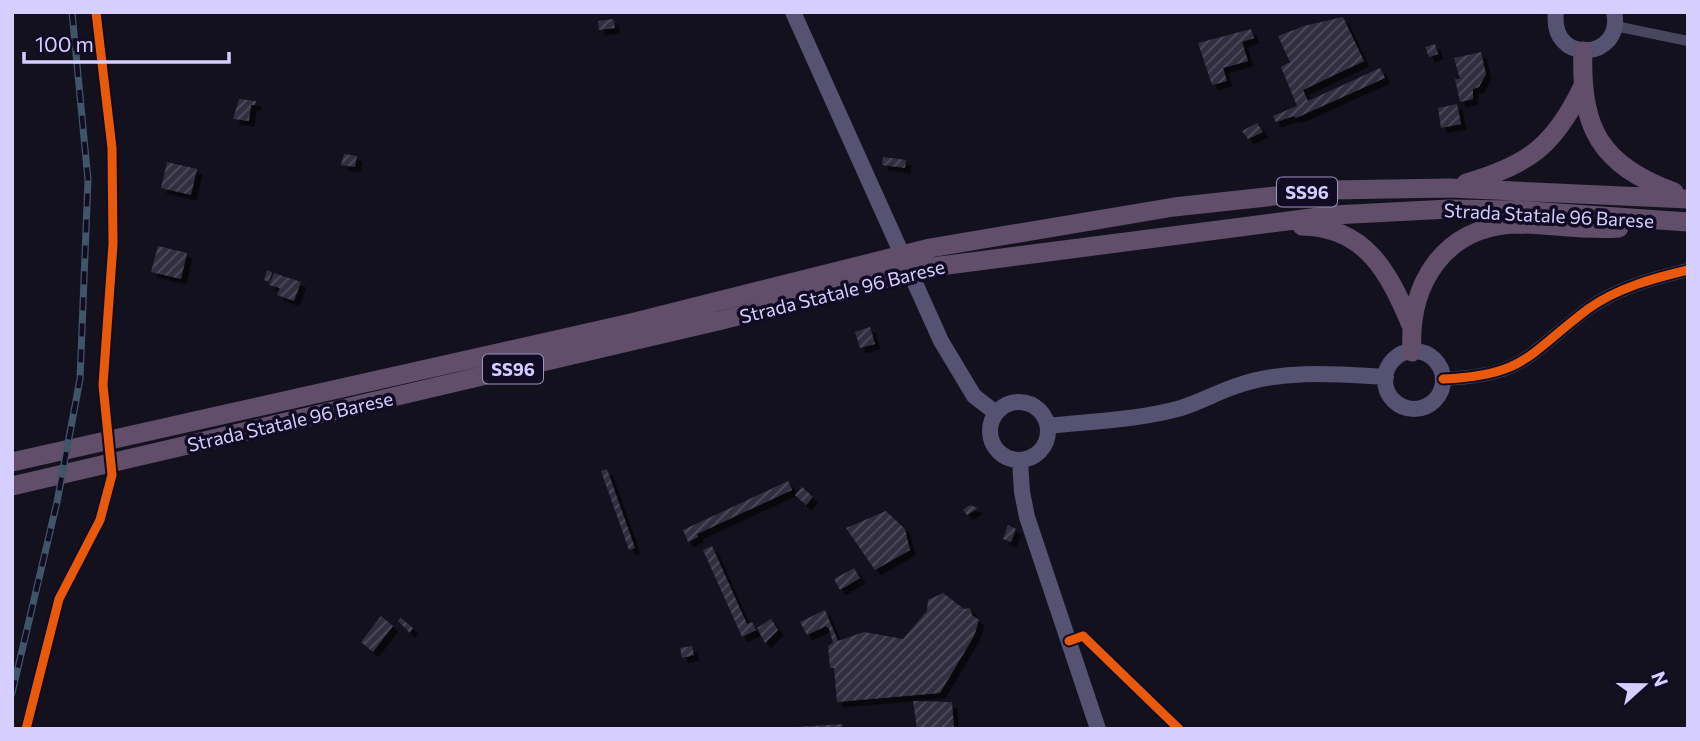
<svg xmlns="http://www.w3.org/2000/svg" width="1700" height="741" font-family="Commissioner,sans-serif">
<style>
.building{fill:url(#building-hatch);filter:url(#shadow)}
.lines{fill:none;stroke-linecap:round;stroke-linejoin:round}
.minor{stroke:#48465f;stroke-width:10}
.tertiary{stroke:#48465f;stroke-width:14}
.secondary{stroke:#555272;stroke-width:16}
.trunk{stroke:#604e6b;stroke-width:19}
.rail-casing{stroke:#415568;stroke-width:7}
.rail{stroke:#110c23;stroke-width:4.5;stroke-dasharray:13;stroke-linecap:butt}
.cycleway-casing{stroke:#110c23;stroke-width:13}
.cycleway{stroke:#e8590c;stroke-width:9}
.labels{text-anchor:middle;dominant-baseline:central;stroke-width:7;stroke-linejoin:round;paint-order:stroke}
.shield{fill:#110c23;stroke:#9b94bd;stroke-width:2}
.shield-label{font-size:18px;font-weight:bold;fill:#d6ceff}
.street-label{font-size:19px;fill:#d6ceff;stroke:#110c23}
</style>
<defs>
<pattern id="building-hatch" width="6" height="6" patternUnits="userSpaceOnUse" patternTransform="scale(1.75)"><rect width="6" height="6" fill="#322f40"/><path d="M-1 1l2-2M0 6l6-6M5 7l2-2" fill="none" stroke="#4f4c5d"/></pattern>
<filter id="shadow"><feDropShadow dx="5.5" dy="5.5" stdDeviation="0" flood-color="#0009"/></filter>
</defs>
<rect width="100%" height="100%" fill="#14111e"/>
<path class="building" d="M1343,17L1364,61L1303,90L1308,101L1380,68L1385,78L1296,118L1294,116L1276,122L1273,116L1297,106L1281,67L1290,62L1278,36L1304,26Z
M613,19L615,28L599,30L598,21Z
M1251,29L1254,38L1242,42L1248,61L1223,68L1227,81L1212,85L1198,43Z
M1435,44L1438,54L1429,57L1425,47Z
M1481,52L1486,74L1479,87L1473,89V99L1460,102L1455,79H1460L1454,58Z
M239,99L256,101L255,105H251L249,121L233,119Z
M1457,104L1461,124L1441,128L1438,108Z
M1257,123L1263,132L1248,139L1242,131Z
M344,154L357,156L355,167L341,165Z
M883,157L906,160L905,168L882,165Z
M167,162L197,169L191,195L161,188Z
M158,246L187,253L181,279L151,272Z
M267,270L272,272L269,282L264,280Z
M274,273L301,282L294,301L277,295L280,288L269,285Z
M870,327L875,344L860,348L855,332Z
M607,469L635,548L629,550L601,471Z
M788,481L792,490L697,534L698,537L688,542L683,530Z
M802,487L813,497L806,505L795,495Z
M970,505L978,508L967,515L963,510Z
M886,511L905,529L910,550L875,570L846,528Z
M1008,525L1016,529L1011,542L1003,539Z
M712,546L747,624L752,622L756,630L742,637L703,550Z
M854,568L860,578L840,590L834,579Z
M943,593L964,609L970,608L972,615L979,620L974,636L940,693L837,702L834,668H830L828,646L833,643L829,629L826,626L807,635L800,622L825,610L838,641L864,632L903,639L927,611L928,600Z
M381,616L393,626L373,652L361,642Z
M401,618L413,628L410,633L398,621Z
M771,619L778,630L765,643L757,628Z
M692,646L694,655L682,658L680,648Z
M913,701L952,702L954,729H917Z
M842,724L843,729H798L797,727Z"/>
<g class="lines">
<path class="minor" d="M1615,26L1688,41
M1069,641L1083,636L1179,729
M26,729L59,599L100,520L112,475L103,385L113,244L112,148L96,12"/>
<path class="tertiary" d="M1443,379C1526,375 1527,355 1588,309C1617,288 1654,278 1688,270"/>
<path class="secondary" d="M793,12L941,341L974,396L996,413
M1556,12C1549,66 1625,60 1614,12
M1385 380a29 29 0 1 1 58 0a29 29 0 1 1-58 0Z
M990 431a29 29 0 1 1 58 0a29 29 0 1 1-58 0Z
M1048,426C1092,421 1138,420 1181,408C1200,402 1218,392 1236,386C1284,369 1336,374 1386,377
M1020,461L1022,492L1027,517L1098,729"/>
<path class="trunk" d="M1583,51C1580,128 1600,165 1674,192
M1466,183C1528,165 1554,146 1582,88
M1302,226C1366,227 1389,273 1411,325
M1412,352C1408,284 1444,226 1517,224C1551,224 1585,231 1619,228
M12,462L631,323L930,248L1174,207L1330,190L1449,188L1688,199
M12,486L722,320L932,267L1334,215L1449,209L1515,210L1688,222"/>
<defs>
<path id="rail" d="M12,693L57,502L80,379L88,180L72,12"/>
</defs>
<use href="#rail" class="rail-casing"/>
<use href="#rail" class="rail"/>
<defs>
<path id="cycleway" d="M1443,379C1526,375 1527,355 1588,309C1617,288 1654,278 1688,270
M1069,641L1083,636L1179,729
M26,729L59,599L100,520L112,475L103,385L113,244L112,148L96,12"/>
</defs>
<use href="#cycleway" class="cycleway-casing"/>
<use href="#cycleway" class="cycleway"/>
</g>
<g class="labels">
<g class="shield">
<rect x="1277" y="177.5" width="60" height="29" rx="5"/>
<rect x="483" y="354.5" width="60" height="29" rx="5"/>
</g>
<g class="shield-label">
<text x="1307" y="192">SS96</text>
<text x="513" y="369">SS96</text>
</g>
<g class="street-label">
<text transform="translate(1549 215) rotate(3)">Strada Statale 96 Barese</text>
<text transform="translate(842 291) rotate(-14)">Strada Statale 96 Barese</text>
<text transform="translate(290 421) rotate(-13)">Strada Statale 96 Barese</text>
</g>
</g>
<rect width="1700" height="741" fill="none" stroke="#d6ceff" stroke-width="28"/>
<g transform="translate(1644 685) rotate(69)" stroke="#110c23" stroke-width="5" paint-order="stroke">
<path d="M0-5L12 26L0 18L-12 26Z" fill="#d6ceff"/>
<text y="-10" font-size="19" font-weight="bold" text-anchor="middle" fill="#d6ceff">N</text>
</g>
<path d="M24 52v10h205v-10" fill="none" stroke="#d6ceff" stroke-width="3.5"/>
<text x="35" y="52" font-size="21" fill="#d6ceff" stroke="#110c23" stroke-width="5" paint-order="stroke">100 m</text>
</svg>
